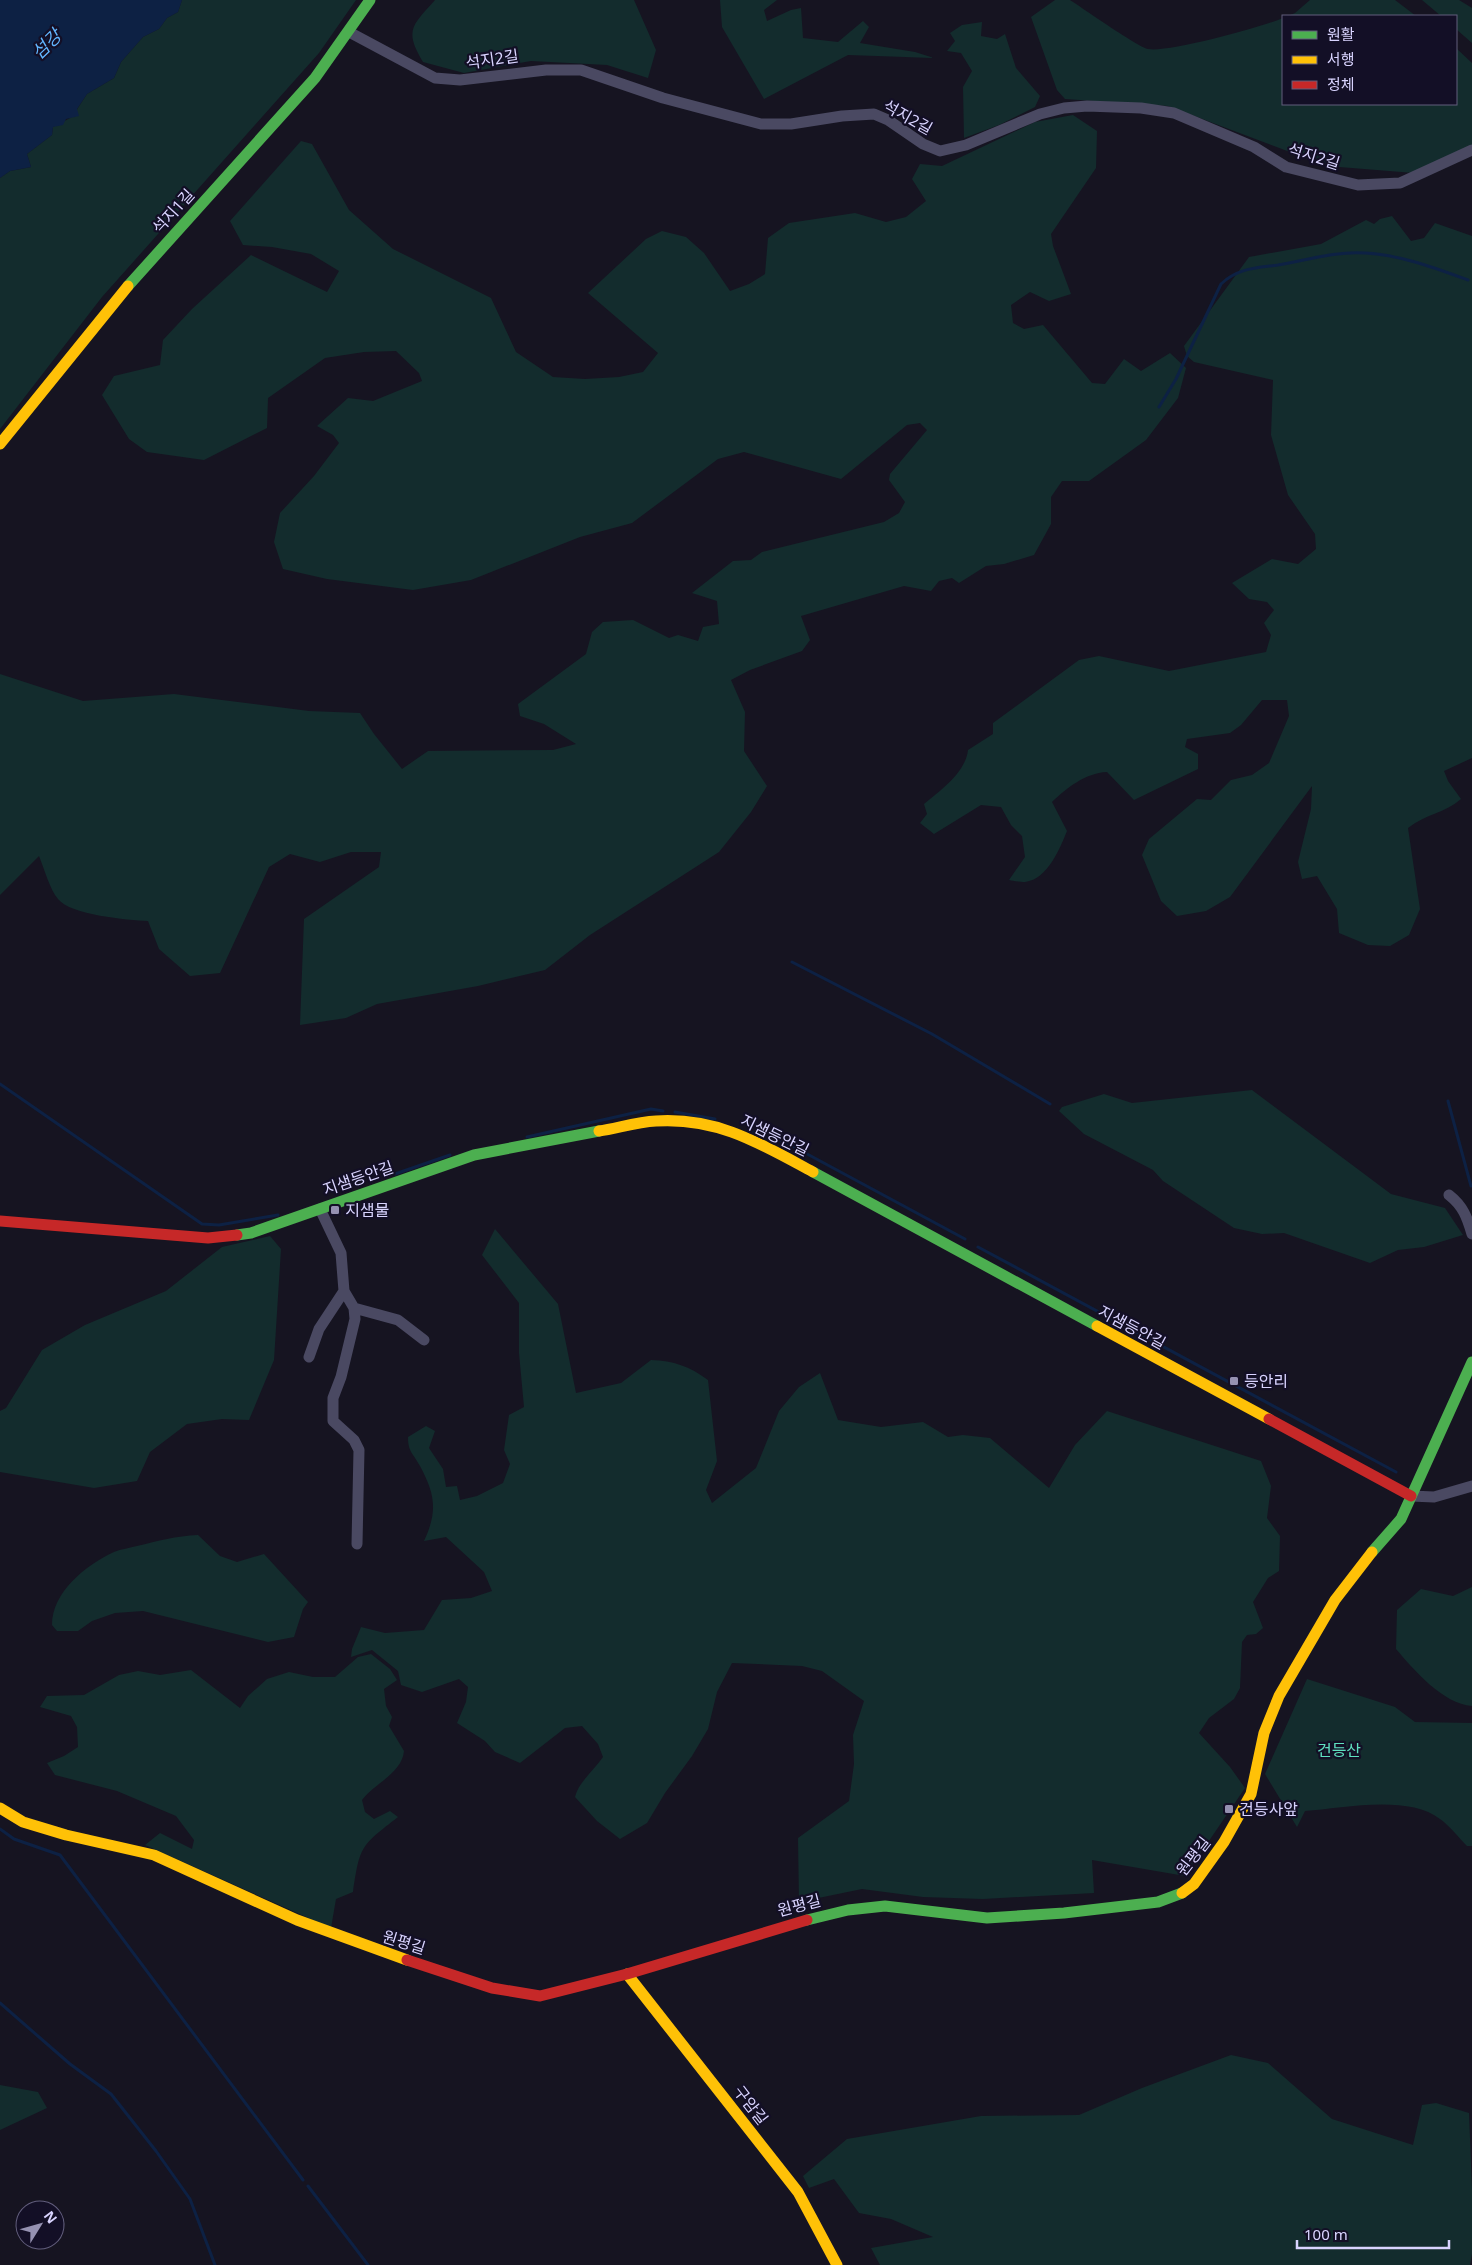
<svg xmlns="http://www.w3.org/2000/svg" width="1472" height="2265" font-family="'Noto Sans','Noto Sans KR',sans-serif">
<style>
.green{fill:#132c2d}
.water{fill:#0d2144}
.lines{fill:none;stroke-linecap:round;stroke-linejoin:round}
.stream{stroke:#0d2144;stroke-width:3}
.street{stroke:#4a4962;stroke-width:11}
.fast{stroke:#4caf50;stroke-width:11}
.slow{stroke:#ffc107;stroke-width:11}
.jam{stroke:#c62828;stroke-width:11}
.poi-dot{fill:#9591b1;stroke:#130f26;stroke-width:2}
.labels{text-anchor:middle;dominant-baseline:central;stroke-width:4.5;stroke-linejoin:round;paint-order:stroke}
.street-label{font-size:16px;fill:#d9d4ff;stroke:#130f26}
.poi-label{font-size:16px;fill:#d9d4ff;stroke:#130f26;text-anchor:start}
.park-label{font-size:16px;fill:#5fe0c0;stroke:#130f26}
.water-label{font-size:18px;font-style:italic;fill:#62b6ff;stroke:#130f26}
</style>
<rect width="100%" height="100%" fill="#161421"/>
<path class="green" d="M182,0H356L319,53L102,297L0,429V178L10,171L31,167L27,154L52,135L53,127L72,117L87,94L114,78L121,62L143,37L159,29L167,18L178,12Z
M435,0H634L656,50L648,78L607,65L531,61L464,73L423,62C404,30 412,26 435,0Z
M720,0H777L764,10L767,21L791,10L801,8L803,38L838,42L863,21L869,27L860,43L915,52L934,58L848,55L764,99L722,27Z
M1055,0H1070C1084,9 1138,47 1148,49C1168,53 1262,27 1283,18V104H1456V48L1472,63V146L1414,173L1327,166L1168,106L1065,99L1057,90L1031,17Z
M1310,0H1395L1416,16H1288L1295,13Z
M1422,0H1459L1472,8V43L1456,29V16H1441Z
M982,22L981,36L997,39L1005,34L1016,68L1040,96L1035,107L999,125L964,138L963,87L972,71L961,53L947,51L955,41L950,33L962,25Z
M1073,115L1097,131L1096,168L1051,234L1053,246L1071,294L1049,301L1030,292L1011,305L1013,323L1024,329L1043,325L1092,383L1105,384L1124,359L1141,371L1170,353L1186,368L1178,398L1146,440L1089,481H1062L1051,497V524L1034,555L1004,564L986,566L959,583L952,578L939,581L931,591L904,586L801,616L810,640L802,651L750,670L731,680L745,712L744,751L767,786L751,812L719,852L590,935L545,970L478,986L377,1004L346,1018L300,1025L304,919L379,867L381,852H351L320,862L290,854L269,867L220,973L190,976L159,949L148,921C128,920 70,915 58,899C50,890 44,868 39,856L0,895V674L83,701L174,694L309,711L360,713L374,734L402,769L428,751L553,750L576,744L544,724L520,716L518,704L586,654L592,632L603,622L633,620L669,638L678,635L698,641L703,627L719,624L717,601L692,593L733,561L751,560L762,552L884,522L899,513L905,502L889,480L890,474L927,430L920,423L907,425L841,479L744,452L718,459L632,523L580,537L471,580L413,590L327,579L283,569L274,542L280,513L314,476L339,443L333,435L317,426L348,398L373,401L422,381L419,373L396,351L364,352L325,358L268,398L267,428L204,460L147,452L129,439L102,395L114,376L160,365L163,340L192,309L251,255L327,292L339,271L311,254L272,247L243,245L230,221L301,141L312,144L349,210L393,249L491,298L516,352L553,377L585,379L619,377L643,372L658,353L588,293L646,239L662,231L686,237L704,253L730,291L749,284L765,274L768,238L789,223L855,213L886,222L906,217L926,201L912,179L920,164L942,166L1035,122Z
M1392,216L1411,241L1424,238L1435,223L1472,236V758L1444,771L1448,781L1461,799C1445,813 1426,814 1408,828L1420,909L1409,935L1390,946L1368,945L1339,933L1337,909L1317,876L1302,879L1298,862L1311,809L1312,786L1230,897L1206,911L1177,916L1161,901L1142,855L1149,839L1197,799L1211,800L1231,780L1252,775L1269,763L1289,716L1287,700H1262L1241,725L1230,733L1187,739L1185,747L1198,754V769L1134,800L1107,772C1085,773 1067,788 1052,802L1067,831C1060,848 1048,879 1025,882C1021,882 1014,881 1009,880L1025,857L1022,836L1011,825L1001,807L981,805L934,834L920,823L927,814L924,804C940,791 966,772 968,750L993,734V723L1079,660L1099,656L1169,671L1266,652L1271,635L1264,623L1274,610L1267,602L1249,599L1232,583L1272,559L1298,564L1316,549L1315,534L1288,495L1271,435L1273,380L1194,362L1187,356L1184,346L1249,257L1321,244L1366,220L1374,224L1380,219Z
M1252,1090L1391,1194L1445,1208L1463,1235L1424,1247L1398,1250L1370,1263L1284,1233L1262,1234L1234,1228L1163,1181L1153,1170L1084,1134L1059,1111L1062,1107L1104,1094L1132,1103Z
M495,1229L558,1304L576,1393L621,1383L651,1360C674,1361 689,1366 708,1380L717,1461L706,1490L712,1503L756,1468L779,1411L799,1387L820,1373L838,1420L881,1427L923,1422L948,1437L963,1435L990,1438L1049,1488L1075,1445L1107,1411L1261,1461L1271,1486L1267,1518L1280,1536L1279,1571L1268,1578L1253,1602L1263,1628L1256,1634L1247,1635L1242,1642L1240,1688L1234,1699L1209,1718L1199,1733L1230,1767L1245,1788L1185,1876L1092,1860L1094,1893L983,1899L923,1897L862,1889L799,1902L798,1838L849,1801L854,1764L853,1735L864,1701L822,1671L802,1666L732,1663L717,1692L708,1729L692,1756L665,1793L647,1823L620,1839L597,1821L575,1797C578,1783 594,1770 603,1757L598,1744L582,1726L565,1728L520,1763L495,1752L485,1741L457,1723L466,1702L468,1687L459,1679L422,1692L401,1685L398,1671L372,1650L351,1657L352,1649L361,1627L385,1633L424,1630L442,1600L471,1598L492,1591L484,1572L446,1537L424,1541C438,1511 435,1494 420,1466C413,1453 408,1452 408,1437L426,1426L435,1431L429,1448L443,1469L446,1487L457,1486L460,1500L477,1496L503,1483L510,1464L504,1450L509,1415L524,1407L519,1353V1303L482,1255Z
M270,1236L281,1249L274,1360L249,1420L222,1419L187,1424L150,1452L137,1481L94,1488L0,1472V1411L6,1408L42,1350L85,1325L166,1291L222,1247Z
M198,1535L220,1556L237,1562L264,1554L308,1602L303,1609L294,1637L268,1642L143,1611L115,1613L92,1621L78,1631H57L52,1625C52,1592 86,1565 114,1552C121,1549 130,1548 137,1546C158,1541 176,1536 198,1535Z
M1472,1587V1706C1443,1704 1414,1670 1396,1649L1397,1610L1421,1589L1453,1596Z
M371,1654L390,1669L397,1680L384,1689L386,1706L392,1717L389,1726L404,1751C402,1773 375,1783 362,1800L365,1812L374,1819L390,1811L398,1817C361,1846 360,1845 353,1892L336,1899L331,1928L145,1845L160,1833L192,1849L194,1840L176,1816L117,1791L55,1775L47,1763L64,1756L78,1747L77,1727L71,1716L40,1707L47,1696L84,1695L119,1675L138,1671L160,1675L191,1670L240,1708L248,1696L267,1679L289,1672L313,1677H335L358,1657Z
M1307,1679L1395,1707L1415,1722L1472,1723V1846H1467C1458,1837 1450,1826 1440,1819C1409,1794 1342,1808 1305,1811L1297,1827L1265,1774Z
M1231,2055L1268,2063L1332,2119L1413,2145L1422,2105L1436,2103L1469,2113L1472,2189V2254L1470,2265H880L871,2248L933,2237L891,2219L859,2213L834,2179L809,2188L803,2176L847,2139L981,2116L1079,2115L1142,2088Z
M0,2085L38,2092L47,2108L0,2130Z"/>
<path class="water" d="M0,0H182L178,12L167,18L159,29L143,37L121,62L114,78L87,94L77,109L79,116L66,119L63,125L53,127L52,135L27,154L31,167L10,171L0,178Z"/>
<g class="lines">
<path class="stream" d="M1159,407L1176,379L1221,284C1238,268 1256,268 1278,265C1307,260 1336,251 1365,253C1401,255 1435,268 1468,280
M792,962L932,1034L1050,1104
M0,1084L202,1224L219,1225L278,1215
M1448,1101L1471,1186
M675,1112L715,1119
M754,1132L783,1141L965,1239
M527,1137L651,1109L663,1111
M395,1174L450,1155
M978,1247L1396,1472
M0,1829L14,1839L60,1855L303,2180
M0,2003L70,2064L111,2094L156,2151L190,2199L215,2265
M308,2186L368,2265"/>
<path class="street" d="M349,32L435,78L460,80L546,70H581L663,98L761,124H791L842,116L874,114L888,120L923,144L940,151L966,145L1040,114L1064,108L1087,106L1141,108L1174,113L1254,147L1286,167L1358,185L1400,183L1472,150
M1449,1195C1463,1206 1467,1217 1472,1234
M320,1209L341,1253L344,1291L354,1308L355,1319L341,1377L333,1398V1421L354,1440L359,1450L357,1544
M354,1308L398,1320L424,1340
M309,1357L319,1329L344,1291
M1411,1496L1434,1497L1472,1486"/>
<path class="fast" d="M128,286L315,78L370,0
M813,1172L1097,1326
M237,1235L251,1233L474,1155L599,1131
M1372,1552L1401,1519L1472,1362
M807,1920L848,1910L885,1906L987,1918L1064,1913L1158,1902L1182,1893"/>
<path class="slow" d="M0,444L128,286
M599,1131C618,1128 637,1122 656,1121C718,1117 761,1144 813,1172
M1097,1326L1269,1419
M0,1808L23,1822L66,1835L154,1855L297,1920L407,1960
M1182,1893L1194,1884L1224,1842L1251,1794L1264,1733L1279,1696L1335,1600L1372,1552
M627,1974L798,2192L837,2265"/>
<path class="jam" d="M0,1221L208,1238L237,1235
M1269,1419L1411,1496
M407,1960L492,1988L540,1996L627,1974L807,1920"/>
</g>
<g class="poi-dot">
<rect x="330" y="1205" width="10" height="10" rx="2.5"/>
<rect x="1229" y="1376" width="10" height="10" rx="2.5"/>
<rect x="1224" y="1804" width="10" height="10" rx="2.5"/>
</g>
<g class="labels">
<g class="street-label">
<text transform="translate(492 59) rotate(-8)">석지2길</text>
<text transform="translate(908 117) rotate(29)">석지2길</text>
<text transform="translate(1314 156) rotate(17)">석지2길</text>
<text transform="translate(173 211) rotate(-48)">석지1길</text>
<text transform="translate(775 1135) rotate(26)">지샘등안길</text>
<text transform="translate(358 1178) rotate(-19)">지샘등안길</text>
<text transform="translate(1132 1327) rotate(28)">지샘등안길</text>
<text transform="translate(1193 1856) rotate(-52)">원평길</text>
<text transform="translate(799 1905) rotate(-15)">원평길</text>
<text transform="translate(404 1942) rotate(17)">원평길</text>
<text transform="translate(751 2105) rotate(52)">구암길</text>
</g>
<g class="poi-label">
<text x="345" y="1210">지샘물</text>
<text x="1244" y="1381">등안리</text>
<text x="1239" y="1809">건등사앞</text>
</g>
<g class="park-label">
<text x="1339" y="1750">건등산</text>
</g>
<g class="water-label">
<text transform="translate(46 44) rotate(-44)">섬강</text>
</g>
</g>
<rect x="1282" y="15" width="175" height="90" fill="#130f26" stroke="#625e7d"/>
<rect x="1292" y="31" width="25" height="8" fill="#4caf50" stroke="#625e7d"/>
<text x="1327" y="40" font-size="15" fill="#d9d4ff">원활</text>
<rect x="1292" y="56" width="25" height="8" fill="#ffc107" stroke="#625e7d"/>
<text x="1327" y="65" font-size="15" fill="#d9d4ff">서행</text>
<rect x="1292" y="81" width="25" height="8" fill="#c62828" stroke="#625e7d"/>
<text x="1327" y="90" font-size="15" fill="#d9d4ff">정체</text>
<g transform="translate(40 2225) rotate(53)"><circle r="24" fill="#130f26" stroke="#625e7d"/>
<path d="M0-4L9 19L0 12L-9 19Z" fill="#9591b1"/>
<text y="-8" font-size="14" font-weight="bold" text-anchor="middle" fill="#d9d4ff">N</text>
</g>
<path d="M1297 2240v8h152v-8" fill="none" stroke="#d9d4ff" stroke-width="2.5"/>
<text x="1304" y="2240" font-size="15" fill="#d9d4ff" stroke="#130f26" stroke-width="4" paint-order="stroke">100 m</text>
</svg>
